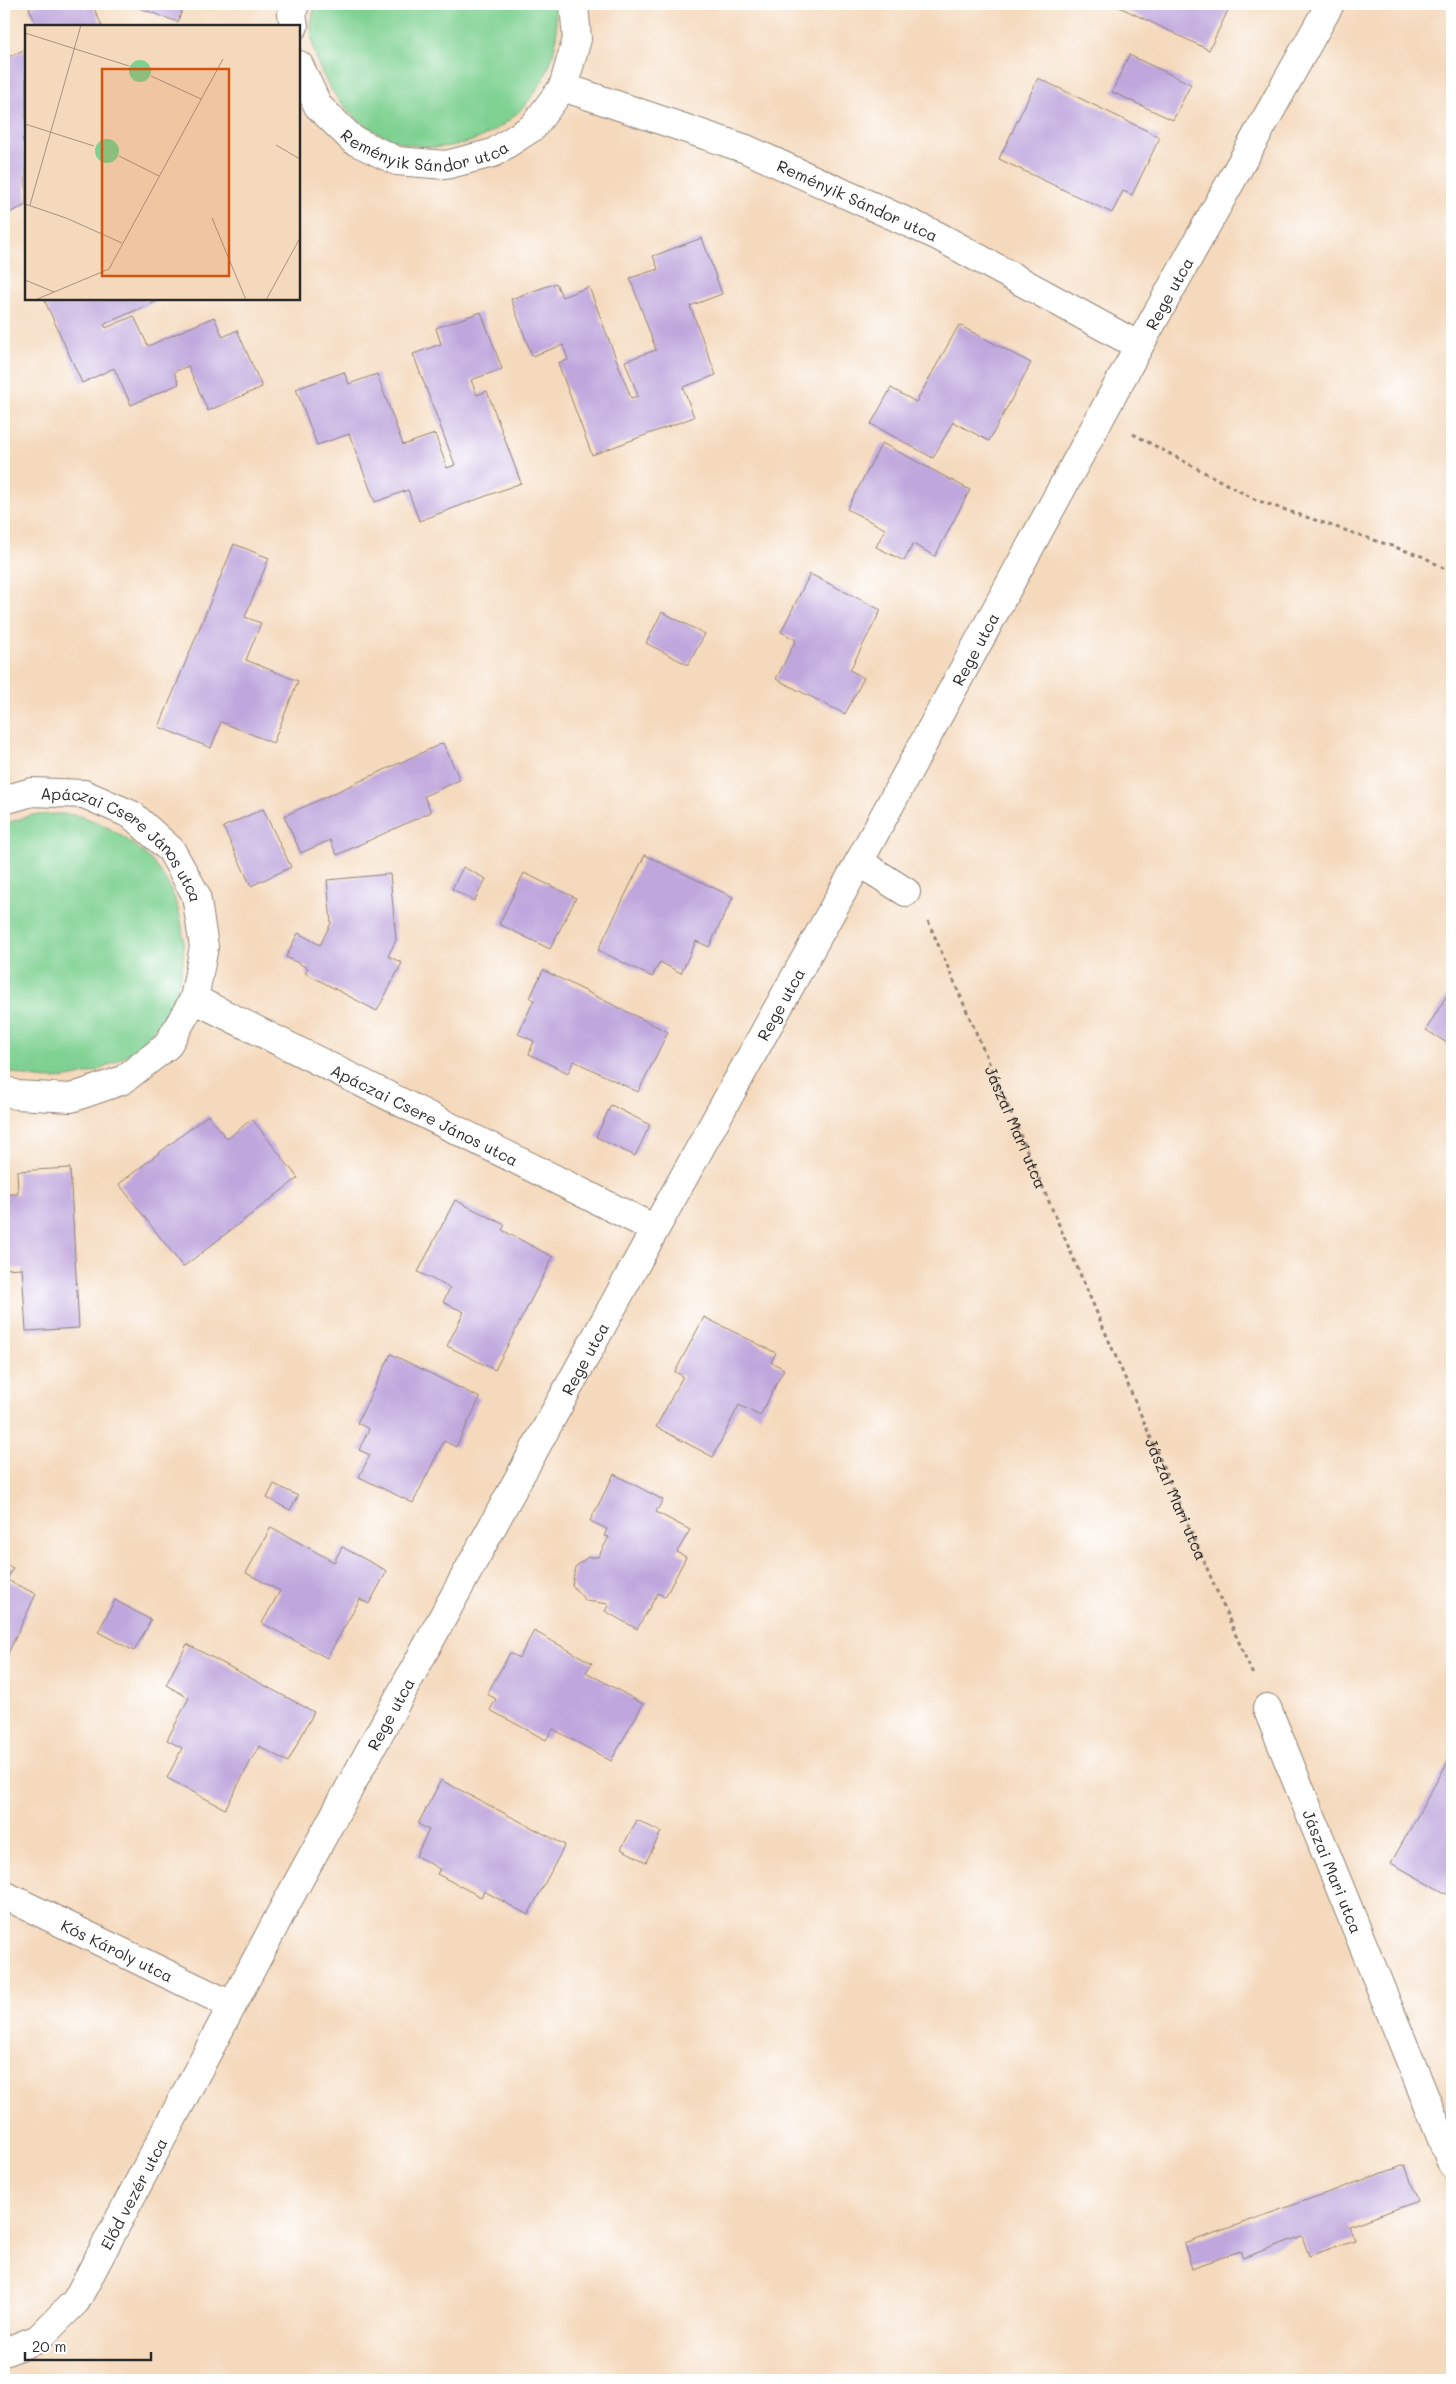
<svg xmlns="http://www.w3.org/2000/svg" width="1456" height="2384" font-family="Mali,sans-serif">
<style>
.green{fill:#7fd192;stroke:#557e5e}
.building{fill:#bfa7dd}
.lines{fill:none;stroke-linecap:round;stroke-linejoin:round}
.minor-casing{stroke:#908274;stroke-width:30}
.path{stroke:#908274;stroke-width:3;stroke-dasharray:4 4;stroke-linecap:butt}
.minor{stroke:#fff;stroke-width:28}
.labels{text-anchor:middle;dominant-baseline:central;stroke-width:4;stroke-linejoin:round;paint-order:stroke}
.street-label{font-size:16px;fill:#2b2b2b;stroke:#fff}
.inset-road{fill:none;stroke:#a49382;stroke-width:1}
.view{fill:#d5540f;fill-opacity:0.15;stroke:#d5540f;stroke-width:2.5}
.inset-edge{fill:none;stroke:#2b2b2b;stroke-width:2.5}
</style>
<rect width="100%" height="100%" fill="#fff"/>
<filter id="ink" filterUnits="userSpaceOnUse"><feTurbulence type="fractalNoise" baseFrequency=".02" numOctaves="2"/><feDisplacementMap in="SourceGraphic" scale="10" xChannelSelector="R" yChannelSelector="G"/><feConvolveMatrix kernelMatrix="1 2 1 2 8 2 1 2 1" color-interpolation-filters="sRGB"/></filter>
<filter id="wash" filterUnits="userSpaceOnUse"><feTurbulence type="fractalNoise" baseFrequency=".0096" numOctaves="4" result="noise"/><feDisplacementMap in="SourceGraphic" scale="20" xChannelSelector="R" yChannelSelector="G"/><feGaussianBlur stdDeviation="1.12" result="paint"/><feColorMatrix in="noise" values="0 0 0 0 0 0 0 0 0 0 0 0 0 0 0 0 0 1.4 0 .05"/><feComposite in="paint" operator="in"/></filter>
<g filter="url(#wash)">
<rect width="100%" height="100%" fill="#f4d9bc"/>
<path class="green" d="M315,4H555C555,17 558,33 555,46C544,99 497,144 441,147C373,151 313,94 311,26C311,19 314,11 315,4Z
M32,815C45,815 61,813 74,815C96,819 116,831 134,845C184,882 197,954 169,1009C166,1015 160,1021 156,1027C120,1073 58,1092 4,1069V824Z"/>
<g id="blocks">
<path class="building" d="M39,4H92L102,26H37L29,8Z
M128,4H184L178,22Z
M1113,4H1231L1209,50Z
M26,49V137L22,139L24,143L26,142V205L7,214L4,207V59Z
M1129,55L1191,84L1173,120L1112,92Z
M1038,78L1160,137L1132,195L1123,191L1112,213L999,159Z
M702,238L722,294L690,306L716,375L683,387L694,417L592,455L558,363L568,360L563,345L532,356L511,299L556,283L562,297L589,287L631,398L638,396L625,361L656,350L630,278L658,269L653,256Z
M44,299H162L104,324L106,328L134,316L148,346L214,317L223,337L237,330L262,387L208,411L188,366L174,372L179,384L131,405L114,368L82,383Z
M481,312L502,369L471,380L477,395L487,391L521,483L419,521L408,490L375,502L349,434L317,445L296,389L344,372L349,384L377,374L403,445L435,434L447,468L455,465L413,354L441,344L436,328Z
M959,325L1031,363L989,441L953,422L933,458L871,424L891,388L916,402Z
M882,443L970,490L935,556L913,544L904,561L876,547L885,529L847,509Z
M234,544L269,558L245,617L261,623L246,660L298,681L273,743L221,722L211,748L159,727Z
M810,574L881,610L850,670L864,678L845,714L776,679L796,640L781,632Z
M662,612L705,634L688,665L646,643Z
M443,743L460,780L424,796L431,812L337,855L330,840L301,853L284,816Z
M263,809L291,867L251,886L223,827Z
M645,855L733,897L709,947L696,941L681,973L660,962L652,977L598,950Z
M463,867L486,879L474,901L452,889Z
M524,873L576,898L550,949L499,924Z
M390,874L396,940L388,956L402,963L377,1011L305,973L308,968L286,957L298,933L320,945L331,923L327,880Z
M543,970L668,1032L638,1092L574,1061L568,1073L529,1054L534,1041L518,1034L534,1000L530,998Z
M1452,987V1046L1426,1030Z
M611,1105L650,1125L635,1156L596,1137Z
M208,1115L227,1139L252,1119L298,1178L183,1267L119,1184Z
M70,1168L79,1328L26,1331L22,1268L5,1269L4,1194H18L17,1171Z
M455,1200L505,1225L502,1230L553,1257L495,1370L447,1346L464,1312L443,1302L450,1288L418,1272Z
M704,1317L776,1353L771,1362L784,1369L760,1416L739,1405L713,1457L656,1427L683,1376L675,1372Z
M391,1354L480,1398L456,1447L444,1441L413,1503L359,1477L370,1455L359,1450L369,1429L357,1423Z
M614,1474L663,1500L656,1512L690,1530L677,1552L686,1557L665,1597L658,1593L637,1629L605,1611L609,1604L586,1601L572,1585L575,1567L588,1557H598L609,1537L604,1536L607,1529L590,1521Z
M274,1484L298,1496L290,1510L267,1498Z
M271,1527L334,1562L342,1547L387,1571L369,1604L360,1599L327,1658L262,1623L280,1591L246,1573Z
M4,1563L13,1568L7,1580L36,1594L4,1662Z
M115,1600L151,1620L134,1651L98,1632Z
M534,1631L592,1663L586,1672L643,1704L611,1761L553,1729L546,1740L490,1710L496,1699L487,1694L510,1653L519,1658Z
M187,1644L314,1712L288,1762L259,1746L225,1809L167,1778L182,1748L167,1740L189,1698L166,1685Z
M1452,1754V1897L1391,1863Z
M441,1780L565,1845L528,1915L484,1891L481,1897L437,1874L440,1869L416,1856L429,1830L418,1824Z
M637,1820L661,1832L646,1862L621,1849Z
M1405,2165L1418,2201L1349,2226L1355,2240L1309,2256L1302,2236L1243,2258L1240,2251L1192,2268L1184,2244Z"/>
</g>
</g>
<g filter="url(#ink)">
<use href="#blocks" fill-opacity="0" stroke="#908274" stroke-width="1"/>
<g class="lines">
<defs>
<g id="minor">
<path d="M294,26L292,14L295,4"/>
<path id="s2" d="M299,65L318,106L353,140L397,161L446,165L493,153L533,127L563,87L577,39L574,4"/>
<path id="s3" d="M563,87L746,149L938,236L1139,346"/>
<path id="s4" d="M4,800L32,792L84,794L132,815L171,850L196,895L204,947L194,999L167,1046L123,1080L71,1098L16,1095L4,1090"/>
<path d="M859,862L906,892"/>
<path id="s5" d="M194,999L655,1229"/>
<path id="s6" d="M1267,1708L1452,2164"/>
<path id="s7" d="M4,1895L231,2005"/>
<path id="s8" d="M4,2352L38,2339L76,2301L281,1913L655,1229L859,862L1139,346L1330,4"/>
</g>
</defs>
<use href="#minor" class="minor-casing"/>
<g class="path">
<path d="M1133,434L1256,500L1424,557L1452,573"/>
<path id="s1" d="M928,921L1253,1675"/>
</g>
<use href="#minor" class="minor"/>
</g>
</g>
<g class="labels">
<g class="street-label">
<text stroke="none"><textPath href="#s2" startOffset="169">Reményik Sándor utca</textPath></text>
<text stroke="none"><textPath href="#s3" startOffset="316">Reményik Sándor utca</textPath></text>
<text stroke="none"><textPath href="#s8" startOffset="2376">Rege utca</textPath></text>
<text stroke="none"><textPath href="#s8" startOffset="1971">Rege utca</textPath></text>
<text stroke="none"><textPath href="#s4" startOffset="141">Apáczai Csere János utca</textPath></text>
<text stroke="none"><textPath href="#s8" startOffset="1566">Rege utca</textPath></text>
<text stroke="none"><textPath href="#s5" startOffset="258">Apáczai Csere János utca</textPath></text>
<text stroke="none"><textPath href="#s1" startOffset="224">Jászai Mari utca</textPath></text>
<text stroke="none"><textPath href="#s8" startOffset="1161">Rege utca</textPath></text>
<text stroke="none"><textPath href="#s1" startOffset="629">Jászai Mari utca</textPath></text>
<text stroke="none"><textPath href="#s8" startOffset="756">Rege utca</textPath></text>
<text stroke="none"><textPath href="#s6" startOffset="176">Jászai Mari utca</textPath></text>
<text stroke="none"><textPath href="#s7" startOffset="126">Kós Károly utca</textPath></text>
<text stroke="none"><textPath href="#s8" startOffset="212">Előd vezér utca</textPath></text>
</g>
</g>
<g transform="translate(25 25)">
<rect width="275" height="275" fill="#f4d9bc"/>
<path d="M104 46a11 11 0 1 1 22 0a11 11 0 1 1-22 0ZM70 126a12 12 0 1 1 24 0a12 12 0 1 1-24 0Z" fill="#7fd192"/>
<path class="inset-road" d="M0,8L104,41M126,51L176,74M0,99L69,121M251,120L275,134M94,131L134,151M0,179L41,193L97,218M5,180L56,0M187,193L221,275M0,255L29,267M10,275L84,244L198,34M241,275L275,213"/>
<path class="view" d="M77,44H204V251H77Z"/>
<rect width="275" height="275" class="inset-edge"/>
</g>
<rect width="1456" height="2384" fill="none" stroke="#fff" stroke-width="20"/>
<path d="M25 2352v8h126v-8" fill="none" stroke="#2b2b2b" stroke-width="2.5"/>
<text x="32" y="2352" font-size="15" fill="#2b2b2b" stroke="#ffffff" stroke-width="4" paint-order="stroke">20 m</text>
</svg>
